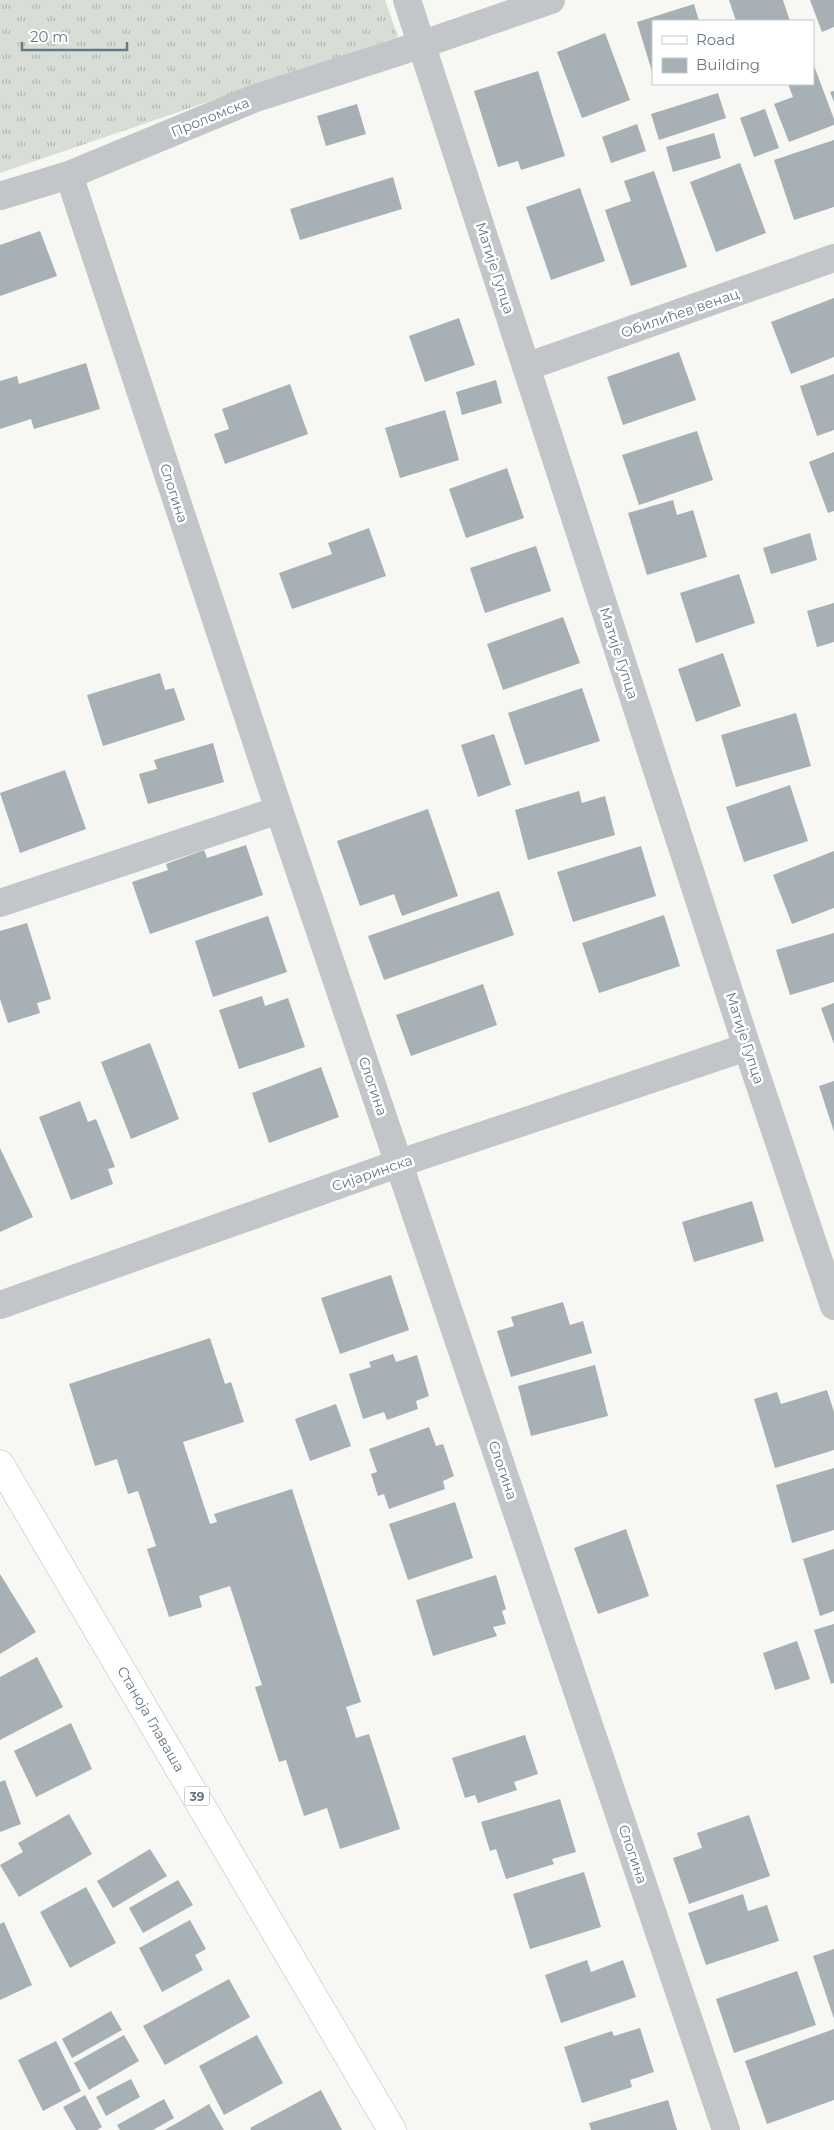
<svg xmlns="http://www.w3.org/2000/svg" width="834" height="2130" font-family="Montserrat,sans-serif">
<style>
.grass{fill:url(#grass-tufts)}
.building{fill:#a7b0b5}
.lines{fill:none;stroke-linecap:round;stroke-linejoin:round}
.major-casing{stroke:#b5babd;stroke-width:29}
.minor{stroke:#c2c6c9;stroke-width:28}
.major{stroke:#fff;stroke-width:28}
.labels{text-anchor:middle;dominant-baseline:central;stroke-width:5;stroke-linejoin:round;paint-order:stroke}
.shield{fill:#fff;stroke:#94a0aa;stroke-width:1}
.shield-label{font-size:12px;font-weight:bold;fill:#667785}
.street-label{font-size:14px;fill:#667785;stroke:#fff}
</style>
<defs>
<pattern id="grass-tufts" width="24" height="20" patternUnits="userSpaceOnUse" patternTransform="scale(1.25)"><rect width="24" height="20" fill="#d8ded5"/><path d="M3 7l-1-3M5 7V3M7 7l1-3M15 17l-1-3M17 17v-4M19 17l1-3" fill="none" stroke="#b3b9b2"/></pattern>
</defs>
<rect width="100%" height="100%" fill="#f7f7f4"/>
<path class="grass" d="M0,0H385L398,37L0,173Z"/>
<path class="building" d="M729,0H783L790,21H736Z
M810,0H834V27L822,32Z
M694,4L699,21H653L652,72L637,22Z
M605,33L630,100L582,118L557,52Z
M813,63L834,119V125L789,142L774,104L793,97L788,84H813Z
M538,71L565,156L521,170L518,161L498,167L474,91Z
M834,91V102L830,92Z
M718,93L726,118L659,140L651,114Z
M357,104L366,134L326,146L317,116Z
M765,109L779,148L754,157L740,118Z
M637,124L646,151L611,163L602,137Z
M714,133L721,158L673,172L666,147Z
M834,140V207L794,220L774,160Z
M740,163L766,233L716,252L690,182Z
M654,171L687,267L631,286L605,210L631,201L624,181Z
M393,177L402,209L300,240L290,209Z
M580,188L605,261L551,280L526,207Z
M40,231L57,276L0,296V245Z
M834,298V357L791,374L771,322Z
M459,318L475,365L425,382L409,336Z
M679,352L696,400L623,425L607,377Z
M86,363L100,409L34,429L31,419L0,429V381L17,376L19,384Z
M834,374V430L817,436L800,386Z
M496,380L502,403L462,415L456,392Z
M290,384L308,434L225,464L214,434L229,429L222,409Z
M445,410L459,460L400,478L385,428Z
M697,431L713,480L639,505L622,455Z
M834,452V511L828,513L809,462Z
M507,468L524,518L466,538L449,489Z
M673,500L677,515L693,510L707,557L647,575L628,513Z
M369,528L386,576L292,609L279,573L332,554L328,543Z
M810,533L817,560L771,574L763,548Z
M536,546L551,591L485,613L470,568Z
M739,574L755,623L696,643L680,593Z
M834,603V642L817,647L807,611Z
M563,617L580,663L503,690L487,644Z
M723,653L741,706L696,722L678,669Z
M160,673L165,690L174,688L185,720L103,746L87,695Z
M582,688L600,741L525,765L508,713Z
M796,713L811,766L736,787L721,735Z
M494,734L511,785L478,797L461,745Z
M213,743L224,782L148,804L139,774L157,769L154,760Z
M65,770L86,829L20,853L0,793Z
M790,785L808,841L744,862L726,807Z
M579,791L582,803L605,796L615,835L528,860L515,810Z
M428,809L458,896L402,916L394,894L360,906L337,841Z
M246,845L263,895L150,934L132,882L168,870L166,864L204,850L207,858Z
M641,846L656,896L573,922L557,872Z
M834,851V908L792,924L773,875Z
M499,891L514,935L384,980L368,936Z
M664,915L680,966L599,993L582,943Z
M268,916L287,972L213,997L195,941Z
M27,923L51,999L37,1003L40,1013L8,1023L0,999V931Z
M834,933V982L790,995L776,950Z
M483,984L497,1025L411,1056L396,1015Z
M262,996L265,1006L288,998L305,1047L239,1069L219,1010Z
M834,1003V1044L821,1008Z
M150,1043L179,1119L131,1139L101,1062Z
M321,1067L339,1117L269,1143L252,1093Z
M834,1081V1132L819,1086Z
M80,1101L88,1122L96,1119L115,1167L108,1169L113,1184L71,1200L39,1117Z
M0,1148L33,1217L0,1232Z
M752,1201L764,1241L694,1262L682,1222Z
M391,1275L409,1330L340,1354L321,1298Z
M563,1302L570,1325L583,1321L592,1353L511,1377L497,1331L514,1326L511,1317Z
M210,1338L225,1384L231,1382L244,1422L183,1442L210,1524L217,1522L214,1514L292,1489L361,1702L346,1707L356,1738L369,1734L400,1829L340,1849L327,1808L304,1816L286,1760L279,1762L255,1687L262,1685L230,1586L199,1596L202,1607L169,1617L147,1549L156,1546L138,1491L128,1494L117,1459L95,1466L69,1384Z
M393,1354L396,1362L417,1355L429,1396L416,1401L418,1409L387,1420L384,1412L363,1419L349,1374L371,1367L369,1362Z
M595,1365L608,1416L531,1436L518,1386Z
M827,1390L834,1412V1450L775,1468L754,1399L777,1392L781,1404Z
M336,1404L351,1446L310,1461L295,1419Z
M429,1427L436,1446L443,1444L454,1476L443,1481L445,1489L389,1509L384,1494L378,1496L371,1474L377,1472L369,1449Z
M834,1468V1530L792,1543L776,1485Z
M455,1502L473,1558L408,1580L389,1524Z
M626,1529L649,1596L598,1614L574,1548Z
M834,1549V1611L820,1616L803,1559Z
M0,1574L36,1632L0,1654Z
M496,1575L506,1609L502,1611L506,1624L493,1627L497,1636L433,1656L416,1600Z
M834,1624V1683L831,1684L814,1630Z
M797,1641L810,1679L775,1690L763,1653Z
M37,1657L63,1707L0,1740V1677Z
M71,1723L92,1769L36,1797L14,1751Z
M525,1735L538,1774L514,1782L517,1790L478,1803L475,1795L465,1798L452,1758Z
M5,1780L21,1824L0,1832V1782Z
M560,1799L576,1852L552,1859L554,1864L506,1879L496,1849L490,1851L481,1822Z
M69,1814L92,1854L19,1897L0,1865L23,1852L18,1843Z
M749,1815L770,1876L689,1904L673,1858L702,1848L697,1833Z
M150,1849L167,1876L113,1908L97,1881Z
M584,1872L601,1927L530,1949L513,1894Z
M178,1880L193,1905L143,1933L129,1908Z
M86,1887L116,1943L70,1968L40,1912Z
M743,1894L748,1911L767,1905L779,1941L706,1965L688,1913Z
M190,1920L206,1949L195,1955L203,1970L162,1992L139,1948Z
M4,1922L32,1985L0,2000V1924Z
M834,1949V2019L813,1956Z
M587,1960L591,1972L623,1960L636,1997L561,2023L545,1975Z
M797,1971L816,2025L734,2053L716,1999Z
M229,1979L250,2017L165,2065L143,2026Z
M111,2011L122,2030L72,2058L62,2039Z
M640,2028L654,2072L630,2080L632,2087L582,2103L564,2047L612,2031L614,2036Z
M834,2029V2100L767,2124L745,2061Z
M124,2035L139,2061L89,2090L74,2063Z
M257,2035L283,2083L224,2115L199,2066Z
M56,2041L81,2091L43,2111L18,2060Z
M131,2079L140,2097L106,2116L96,2097Z
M321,2090L342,2130H251L250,2128Z
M85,2095L102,2127L97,2130H76L63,2107Z
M164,2099L174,2118L153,2130H120L117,2125Z
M668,2100L677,2130H591L589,2123Z
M209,2104L224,2130H164L177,2123Z"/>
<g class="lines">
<defs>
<path id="major" d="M0,1464L392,2130"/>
</defs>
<use href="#major" class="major-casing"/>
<path class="minor" d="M407,0L747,1047L834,1306
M69,175L279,810L726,2130
M0,196L69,175L253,99L423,44L551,0
M526,367L834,258
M0,903L279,810
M0,1305L400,1163L747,1047"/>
<use href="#major" class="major"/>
</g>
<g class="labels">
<rect class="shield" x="184.5" y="1786.5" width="25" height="19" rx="4"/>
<g class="shield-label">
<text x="197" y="1796">39</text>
</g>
<g class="street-label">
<text transform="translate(210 117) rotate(-22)">Проломска</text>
<text transform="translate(495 268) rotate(72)">Матије Гупца</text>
<text transform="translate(680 313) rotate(-19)">Обилићев венац</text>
<text transform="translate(174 493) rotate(72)">Слогина</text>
<text transform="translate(619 653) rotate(72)">Матије Гупца</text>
<text transform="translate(745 1038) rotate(72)">Матије Гупца</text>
<text transform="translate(373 1086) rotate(71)">Слогина</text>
<text transform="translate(372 1173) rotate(-19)">Сијаринска</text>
<text transform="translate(503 1470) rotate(71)">Слогина</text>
<text transform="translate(151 1719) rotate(60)">Станоја Главаша</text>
<text transform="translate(633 1854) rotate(71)">Слогина</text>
</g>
</g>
<rect x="652" y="20" width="162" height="65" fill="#ffffff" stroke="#c2c9ce"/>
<rect x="662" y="36" width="25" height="8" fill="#ffffff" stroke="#c2c9ce"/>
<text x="696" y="45" font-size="15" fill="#667785">Road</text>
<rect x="662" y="58" width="25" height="15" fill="#a7b0b5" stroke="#c2c9ce"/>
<text x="696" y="70" font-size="15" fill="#667785">Building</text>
<path d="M22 42v8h105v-8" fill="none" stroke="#667785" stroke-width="2.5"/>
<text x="30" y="42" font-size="15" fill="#667785" stroke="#ffffff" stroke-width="4" paint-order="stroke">20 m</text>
</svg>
